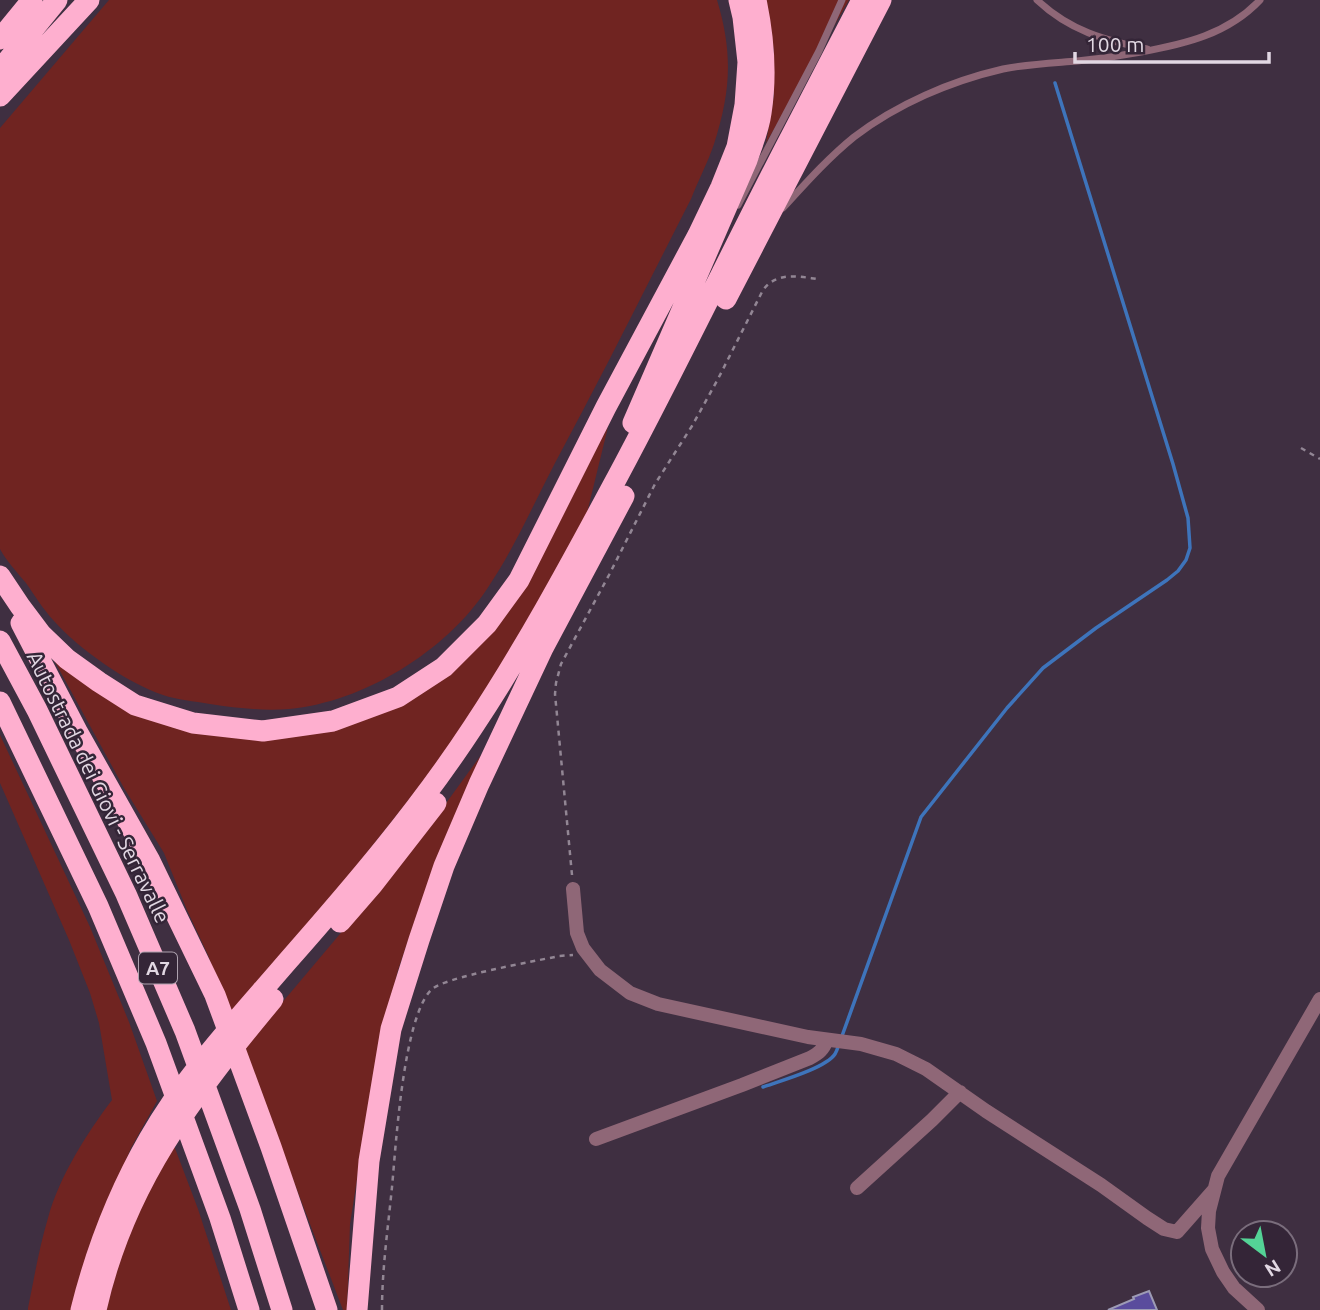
<svg xmlns="http://www.w3.org/2000/svg" width="1320" height="1310" font-family="Ubuntu,sans-serif">
<style>
.green{fill:#702421}
.lines{fill:none;stroke-linecap:round;stroke-linejoin:round}
.stream{stroke:#3e74bb;stroke-width:3.5}
.building{fill:#5a4c9d;stroke:#9d9bb5;stroke-width:2}
.path{stroke:#928694;stroke-width:2.5;stroke-dasharray:5 5;stroke-linecap:butt}
.lane{stroke:#8f6777;stroke-width:7}
.street{stroke:#8f6777;stroke-width:14}
.highway{stroke:#feafcf;stroke-width:21}
.labels{text-anchor:middle;dominant-baseline:central;stroke-width:5;stroke-linejoin:round;paint-order:stroke}
.shield{fill:#342537;stroke:#aea2af;stroke-width:2}
.shield-label{font-size:19px;font-weight:bold;fill:#e2d8e3}
.street-label{font-size:21px;fill:#e2d8e3;stroke:#342537}
</style>
<rect width="100%" height="100%" fill="#3f2f41"/>
<path class="green" d="M109,0H717C733,53 731,91 714,144C708,162 698,181 691,199C646,287 602,376 555,463C533,505 514,549 487,589C446,651 364,702 289,709C262,711 236,708 210,704C194,701 177,700 163,695C127,683 79,649 54,621C43,609 35,596 26,583C17,572 7,562 0,549V128Z
M766,0H849L766,143L774,95V52Z
M608,427L586,517L528,624L455,739L407,802L315,918L229,1015L208,955L187,910L164,853L124,788L54,660L219,734L411,697L521,588Z
M0,735L90,927L129,1022L157,1101L131,1148L90,1248L73,1310H28V1308C34,1279 39,1248 48,1218C59,1177 87,1133 112,1100L99,1023L90,993L69,940L0,783Z
M481,755L429,880L398,970L375,1064L350,1224L347,1310H343L243,1049L420,839Z
M173,1143L198,1209L231,1310H106L126,1237Z"/>
<g class="lines">
<path class="stream" d="M842,1036L921,817L1007,708L1043,668L1096,628L1167,580L1178,571L1186,560L1190,548L1188,518L1173,464L1055,83
M763,1087C780,1081 826,1068 835,1054C837,1051 838,1047 839,1044"/>
</g>
<path class="building" d="M1149,1291L1157,1310H1108L1134,1299L1133,1297Z"/>
<g class="lines">
<path class="path" d="M1301,448L1320,459
M572,875L555,694L556,683L561,664L609,575L655,484L692,426L718,379L763,290C776,272 797,276 817,279
M382,1310C382,1269 388,1228 392,1187C396,1145 403,1019 431,990C443,977 537,961 559,956L573,955"/>
<path class="lane" d="M1037,0C1070,31 1104,40 1147,49
M738,205L819,51L842,0
M783,208C805,184 828,158 854,137C897,104 951,81 1003,69C1028,64 1053,63 1077,61C1099,59 1120,56 1141,52C1185,44 1228,34 1260,0"/>
<path class="street" d="M573,889L577,933L583,948L600,970L630,993L658,1004L808,1037L861,1044L896,1054L926,1069L986,1111L1101,1185L1147,1218L1164,1229L1177,1232L1214,1190
M596,1139L742,1085L810,1058C819,1053 823,1050 827,1040
M857,1188L932,1120L960,1092
M1258,1310L1234,1288L1223,1272L1212,1249L1208,1228L1209,1211L1218,1176L1320,999"/>
<path class="highway" d="M0,39L32,0
M0,70L57,0
M0,96L89,0
M726,299L881,0
M633,423L747,160C752,145 759,129 761,113C767,75 764,38 756,0
M0,576L20,606L41,634L67,659L99,682L135,705L193,723L263,731L333,721L398,697L444,667L487,624L519,580L606,407L698,235L721,187L737,147L745,105L748,62L743,17L739,0
M21,623L78,733L150,861L215,995L271,1147L327,1310
M0,641L37,710L126,894L185,1031L250,1209L282,1310
M0,702L98,906L156,1043L220,1218L249,1310
M340,922L373,884L436,803
M81,1310C96,1250 118,1193 149,1139C186,1074 238,1019 286,963C352,888 418,811 473,727C524,650 568,569 612,487C672,376 726,263 784,150C810,100 836,50 862,0
M96,1310C124,1183 192,1097 273,999
M357,1310L369,1161L391,1029L419,940L444,866L479,784L543,648L624,496"/>
</g>
<g class="labels">
<rect class="shield" x="139" y="952.5" width="38" height="31" rx="5"/>
<g class="shield-label">
<text x="158" y="968">A7</text>
</g>
<g class="street-label">
<text transform="translate(99 787) rotate(64)">Autostrada dei Giovi - Serravalle</text>
</g>
</g>
<g transform="translate(1264 1254) rotate(148)"><circle r="33" fill="#342537" stroke="#7a6d7c" stroke-width="2"/>
<path d="M0-5L12 26L0 18L-12 26Z" fill="#54d396"/>
<text y="-10" font-size="19" font-weight="bold" text-anchor="middle" fill="#e2d8e3">N</text>
</g>
<path d="M1075 52v10h194v-10" fill="none" stroke="#e2d8e3" stroke-width="3.5"/>
<text x="1086" y="52" font-size="21" fill="#e2d8e3" stroke="#342537" stroke-width="5" paint-order="stroke">100 m</text>
</svg>
